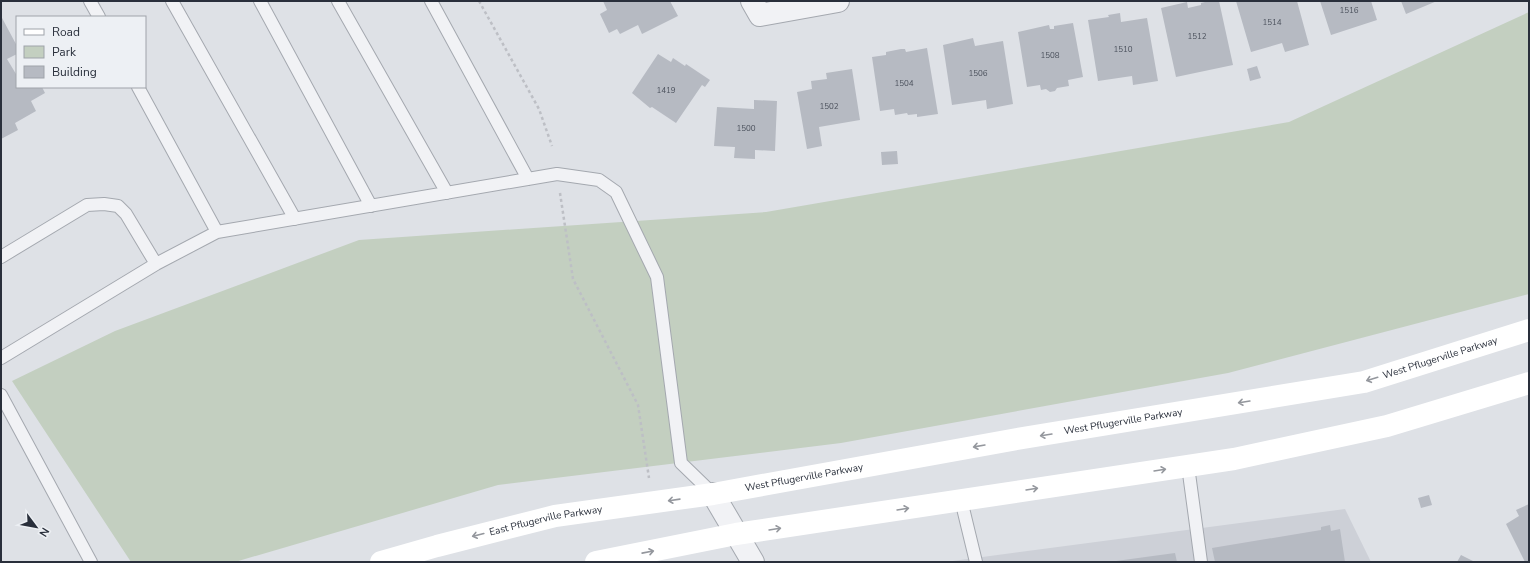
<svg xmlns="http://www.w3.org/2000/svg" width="1530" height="563" font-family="'Nunito Sans',sans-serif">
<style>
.built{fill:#cdd0d7}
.green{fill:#c3cfc0}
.building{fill:#b6bac2}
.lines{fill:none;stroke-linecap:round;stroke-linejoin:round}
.lane-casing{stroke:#a4a8af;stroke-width:14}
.street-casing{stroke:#a4a8af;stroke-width:24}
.path{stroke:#bdbfc5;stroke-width:2.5;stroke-dasharray:3 3;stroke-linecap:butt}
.lane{stroke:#f1f2f5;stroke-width:12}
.street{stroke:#f1f2f5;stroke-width:22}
.secondary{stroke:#fff;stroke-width:22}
.oneway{stroke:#94979d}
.labels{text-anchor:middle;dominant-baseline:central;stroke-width:4;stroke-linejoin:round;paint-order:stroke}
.number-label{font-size:8px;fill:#4c525d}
.street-label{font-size:10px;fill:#292f3b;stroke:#edf0f4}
</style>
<rect width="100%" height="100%" fill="#dee1e6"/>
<path class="built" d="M1345,509L1371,562H945Z"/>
<path class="green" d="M1529,12V294L1228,373L841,443L498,485L235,562H131L12,381L115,331L359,240L766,212L1289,122Z"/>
<path class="building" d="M603,1H670L678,16L642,34L638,25L620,34L617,29L609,33L600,14L607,10Z
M1209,1H1219L1233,65L1176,77L1161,8L1187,2L1188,8L1201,5V3Z
M1236,1H1297L1309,45L1285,52L1282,43L1251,52Z
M1320,1H1371L1377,20L1331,35Z
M1401,1H1437L1406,14Z
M1120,13L1121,22L1147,18L1158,81L1133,85L1132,76L1098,81L1088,20L1109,17L1108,15Z
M1,16L17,46V54L7,59L16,74L17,73V87H42L45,93L31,101L36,111L15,123L18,130L1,139Z
M1073,23L1083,77L1068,80L1069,86L1057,88L1055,91L1050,92L1046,89L1041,90L1040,85L1027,87L1018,32L1049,25L1050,29H1054V26Z
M973,38L975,46L1003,41L1013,104L987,109L986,100L952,105L943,45Z
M927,48L938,114L917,117V114L908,115L907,113L895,115L894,109L880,111L872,57L886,55V52L901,49H905L906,52Z
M658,54L671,62L673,58L685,66L686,64L710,80L705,87L702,85L676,123L652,107L650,108L632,93Z
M1257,66L1261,78L1250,81L1247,69Z
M852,69L860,120L819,127L822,146L807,149L797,92L812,89L811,81L827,79L826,73Z
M754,100L777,101L775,151L755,150V159L734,158L735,147L714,146L717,107L754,109Z
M897,151L898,164L882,165L881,152Z
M1429,495L1432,505L1421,508L1418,498Z
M1529,504V562H1525L1506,524L1519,516L1516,510Z
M1330,525L1331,531L1340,529L1345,562H1215L1212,548L1321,530V527Z
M1175,553L1177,562H1116V561Z
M1461,555L1475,562H1457Z"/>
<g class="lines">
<defs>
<path id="lane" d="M90,1L99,17
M172,1L295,219
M260,1L371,206
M338,1L447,193
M431,1L528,179
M138,87L217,232
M1,257L87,205L104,204L118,206L126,214L156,264
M1,358L156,264L217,232L557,174L599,180L616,192L657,277L681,463L713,494
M1,395L91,562
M1188,466L1201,562
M961,500L976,562"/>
<path id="street" d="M752,1L760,15L838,1
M713,494L753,562"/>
</defs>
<use href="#lane" class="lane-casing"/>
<use href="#street" class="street-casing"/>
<path class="path" d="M479,1L539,109L552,146
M560,193L573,279L638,405L649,478"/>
<use href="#lane" class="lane"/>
<use href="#street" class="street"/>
<g class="secondary">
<path id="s1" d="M381,562L437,546L555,516L713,494L1017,439L1364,382L1529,330"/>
<path d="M596,562L736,534L1234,459L1387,426L1529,383"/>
</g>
</g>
<defs><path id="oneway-shaft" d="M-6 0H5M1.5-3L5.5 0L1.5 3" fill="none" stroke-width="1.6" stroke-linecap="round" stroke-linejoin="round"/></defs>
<g class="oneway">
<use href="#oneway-shaft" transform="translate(1372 379) rotate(163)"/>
<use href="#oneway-shaft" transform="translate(1244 402) rotate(171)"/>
<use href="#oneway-shaft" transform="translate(1046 435) rotate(171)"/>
<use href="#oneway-shaft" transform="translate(979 446) rotate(170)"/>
<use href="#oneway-shaft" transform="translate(1160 470) rotate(-9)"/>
<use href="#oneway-shaft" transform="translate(1032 489) rotate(-9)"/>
<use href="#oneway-shaft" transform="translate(674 500) rotate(172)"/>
<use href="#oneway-shaft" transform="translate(903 509) rotate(-9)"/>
<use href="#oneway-shaft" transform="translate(775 529) rotate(-9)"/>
<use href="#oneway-shaft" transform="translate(478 535) rotate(166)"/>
<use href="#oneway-shaft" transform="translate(648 552) rotate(-11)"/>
</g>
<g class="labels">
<g class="number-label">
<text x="1349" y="10">1516</text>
<text x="1272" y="22">1514</text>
<text x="1197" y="36">1512</text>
<text x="1123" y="49">1510</text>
<text x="1050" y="55">1508</text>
<text x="978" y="73">1506</text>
<text x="904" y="83">1504</text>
<text x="666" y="90">1419</text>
<text x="829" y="106">1502</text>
<text x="746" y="128">1500</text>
</g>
<g class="street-label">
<text stroke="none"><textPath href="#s1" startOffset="1080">West Pflugerville Parkway</textPath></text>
<text stroke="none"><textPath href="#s1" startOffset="756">West Pflugerville Parkway</textPath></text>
<text stroke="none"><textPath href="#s1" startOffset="432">West Pflugerville Parkway</textPath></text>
<text stroke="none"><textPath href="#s1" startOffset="170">East Pflugerville Parkway</textPath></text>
</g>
</g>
<rect width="1530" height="563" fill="none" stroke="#292f3b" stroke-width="4"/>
<rect x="16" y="16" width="130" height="72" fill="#edf0f4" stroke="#9fa3aa"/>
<rect x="24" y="29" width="20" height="6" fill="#ffffff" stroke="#9fa3aa"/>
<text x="52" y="36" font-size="12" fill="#292f3b">Road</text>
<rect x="24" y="46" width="20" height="12" fill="#c3cfc0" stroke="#9fa3aa"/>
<text x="52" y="56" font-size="12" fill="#292f3b">Park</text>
<rect x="24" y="66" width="20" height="12" fill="#b6bac2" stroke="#9fa3aa"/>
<text x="52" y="76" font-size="12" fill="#292f3b">Building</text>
<g transform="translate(36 527) rotate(122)" stroke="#edf0f4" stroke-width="3" paint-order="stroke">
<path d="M0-3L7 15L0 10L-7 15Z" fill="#292f3b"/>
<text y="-6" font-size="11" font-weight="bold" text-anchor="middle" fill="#292f3b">N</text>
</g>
</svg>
